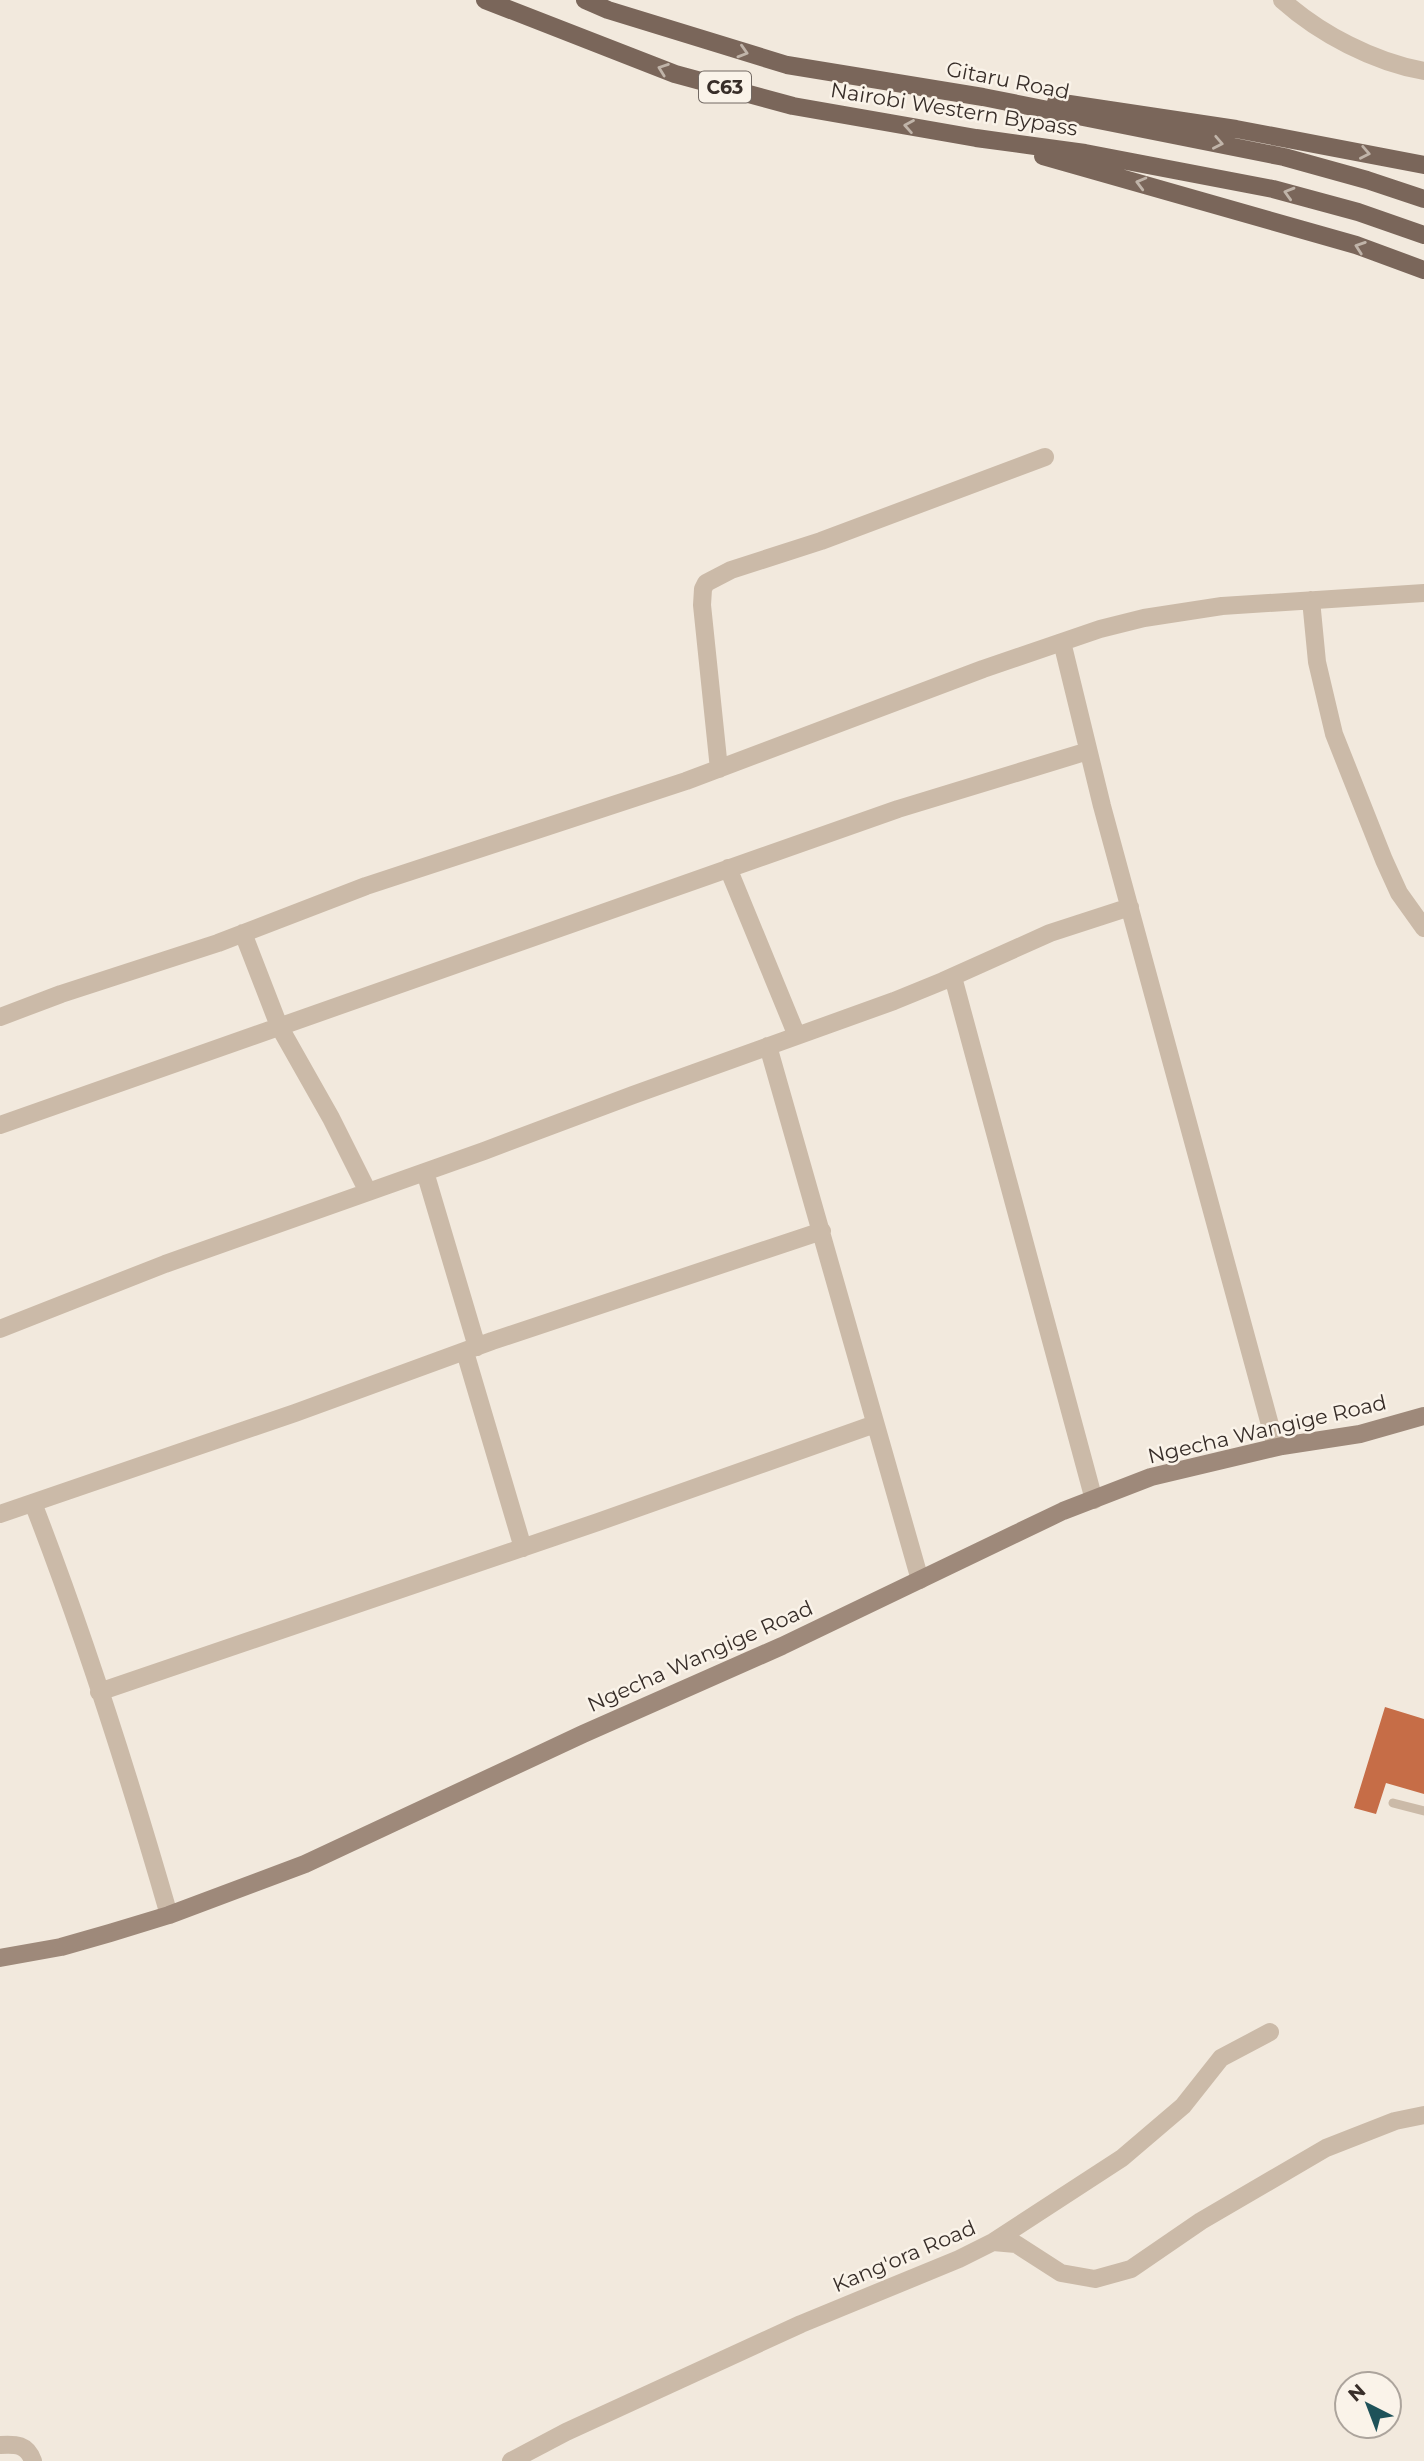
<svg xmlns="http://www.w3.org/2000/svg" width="1424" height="2461" font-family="Montserrat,sans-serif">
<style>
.building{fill:#c66d47}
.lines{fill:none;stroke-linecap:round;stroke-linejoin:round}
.lane{stroke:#cbbaa8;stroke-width:9}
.street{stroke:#cbbaa8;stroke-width:18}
.secondary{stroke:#9e897a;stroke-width:18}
.primary{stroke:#7a665a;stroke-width:18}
.oneway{stroke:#c0b4a9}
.labels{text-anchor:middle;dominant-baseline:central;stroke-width:5;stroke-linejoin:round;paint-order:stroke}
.shield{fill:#faf3e9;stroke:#726963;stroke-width:2}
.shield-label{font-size:19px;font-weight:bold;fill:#382e29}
.street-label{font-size:21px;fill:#382e29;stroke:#faf3e9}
</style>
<rect width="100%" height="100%" fill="#f2e9dd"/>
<path class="building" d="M1385,1707L1424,1719V1794L1386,1783L1376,1814L1354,1808Z"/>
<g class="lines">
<path class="lane" d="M1393,1803L1424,1811"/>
<path class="street" d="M1282,0C1320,34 1374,62 1424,71
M1311,600L1317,662L1334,734L1384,860L1399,893L1424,928
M1062,642L1102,806L1276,1447
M719,769L702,605L703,589L706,583L731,570L821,541L1045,457
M728,868L797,1036
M243,933L279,1026L331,1118L368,1192
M953,977L1094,1500
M0,1017L61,994L218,943L366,886L686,781L983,669L1100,629L1144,618L1222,606L1424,593
M768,1046L920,1580
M0,1125L898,809L1088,751
M425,1172L477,1347
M0,1329L165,1264L484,1151L633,1095L894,1001L943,981L1050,933L1130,907
M465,1352L523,1548
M33,1503C85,1637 129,1776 169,1915
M0,1514L295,1413L492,1341L822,1231
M99,1692L598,1522L875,1424
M993,2242L1122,2158L1183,2106L1221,2058L1270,2032
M0,2445C16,2444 27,2444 33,2461
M511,2461L566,2432L801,2324L959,2259L993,2242L1016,2244L1061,2273L1095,2279L1131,2269L1201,2221L1326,2148L1395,2121L1424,2115"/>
<path class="secondary" d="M0,1958L61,1947L110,1933L169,1915L305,1864L583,1734L782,1646L1063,1511L1151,1477L1282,1446L1360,1434L1424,1416"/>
<path class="primary" d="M485,0L675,74L793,106L976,138L1085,153L1273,189L1358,212L1424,235
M585,0L608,10L787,65L983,97L1284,157L1367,180L1424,199
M1056,102L1236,129L1424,165
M1043,156L1356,245L1424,270"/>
</g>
<defs><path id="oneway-chevron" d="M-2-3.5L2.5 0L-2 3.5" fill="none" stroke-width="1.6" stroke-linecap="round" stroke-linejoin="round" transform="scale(1.75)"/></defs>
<g class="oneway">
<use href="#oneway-chevron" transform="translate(743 52) rotate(17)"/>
<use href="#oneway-chevron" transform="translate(663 69) rotate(-160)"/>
<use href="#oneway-chevron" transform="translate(909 126) rotate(-170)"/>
<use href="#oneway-chevron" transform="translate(1218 143) rotate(11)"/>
<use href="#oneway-chevron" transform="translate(1365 153) rotate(11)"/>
<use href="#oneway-chevron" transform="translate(1141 183) rotate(-165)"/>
<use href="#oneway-chevron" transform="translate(1289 193) rotate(-164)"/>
<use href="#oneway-chevron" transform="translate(1360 247) rotate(-161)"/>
</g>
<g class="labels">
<rect class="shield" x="699" y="71.5" width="52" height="31" rx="5"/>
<g class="shield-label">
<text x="725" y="87">C63</text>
</g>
<g class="street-label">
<text transform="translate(1008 80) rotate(11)">Gitaru Road</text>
<text transform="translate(954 109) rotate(9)">Nairobi Western Bypass</text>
<text transform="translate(1267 1429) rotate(-13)">Ngecha Wangige Road</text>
<text transform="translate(700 1656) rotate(-24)">Ngecha Wangige Road</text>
<text transform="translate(904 2256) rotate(-23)">Kang'ora Road</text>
</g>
</g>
<g transform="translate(1368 2405) rotate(318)"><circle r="33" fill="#faf3e9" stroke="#aca49c" stroke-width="2"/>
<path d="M0-5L12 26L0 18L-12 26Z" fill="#1e5259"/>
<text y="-10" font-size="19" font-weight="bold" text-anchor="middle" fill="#382e29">N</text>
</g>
</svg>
